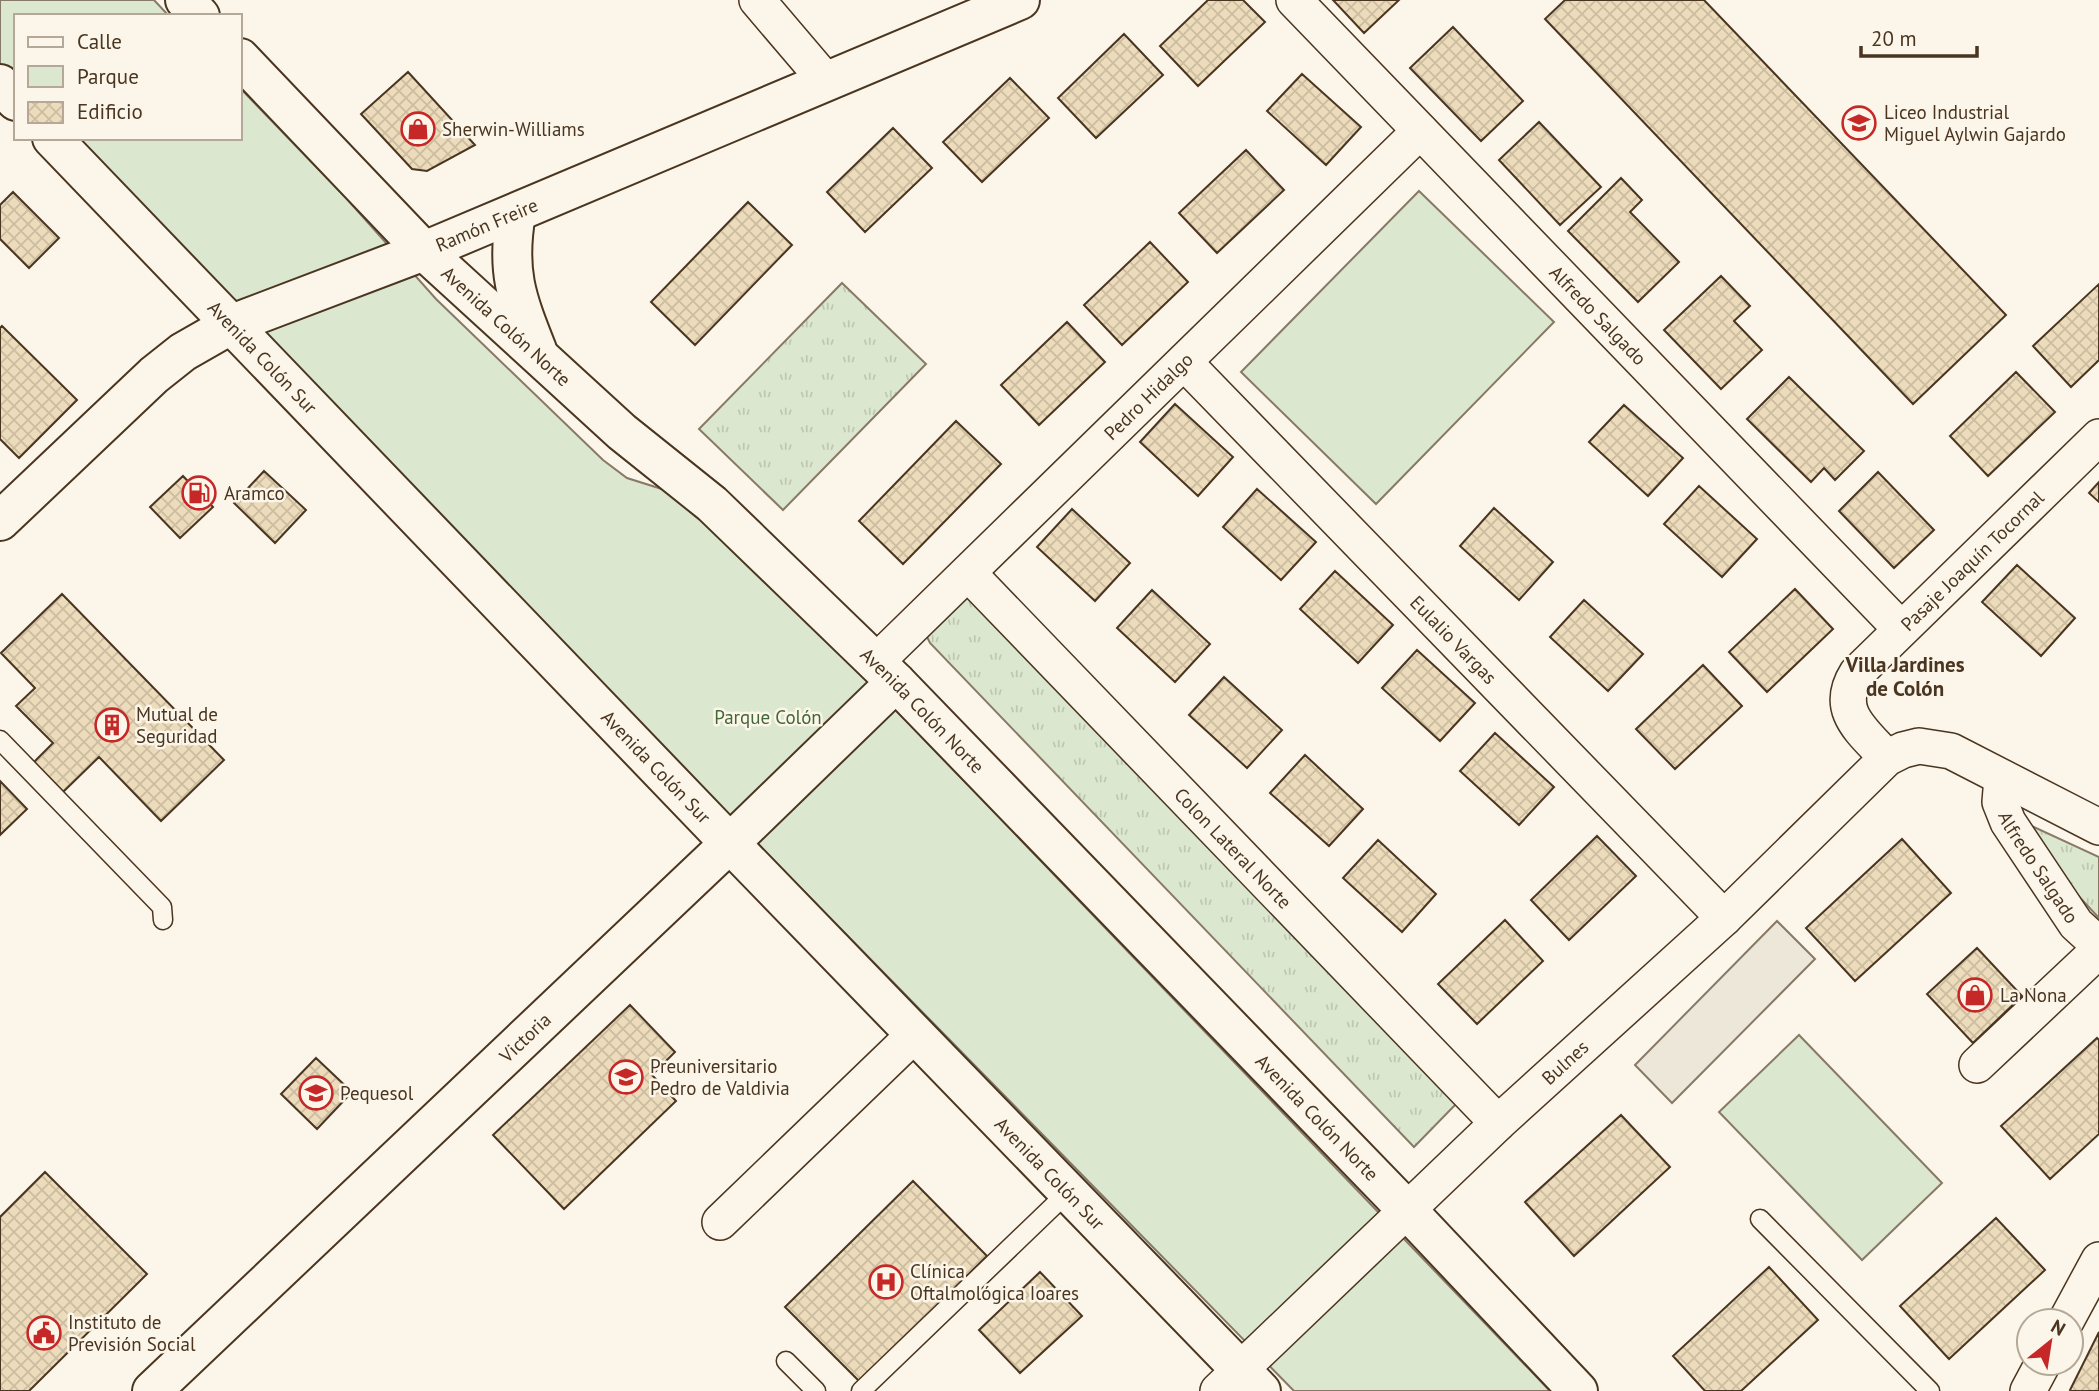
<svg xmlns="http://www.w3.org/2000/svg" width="2099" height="1391" font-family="'PT Sans',sans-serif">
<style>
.grass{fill:url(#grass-tufts);stroke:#887966;stroke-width:2}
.park{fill:#dce7d0;stroke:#887966;stroke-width:2}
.parking{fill:#ede7d9;stroke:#887966;stroke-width:2}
.building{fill:url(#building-cross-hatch);stroke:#4a3520;stroke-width:2}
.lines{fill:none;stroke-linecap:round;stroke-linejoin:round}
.service-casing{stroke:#4a3520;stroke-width:21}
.minor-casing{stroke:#4a3520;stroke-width:38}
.tertiary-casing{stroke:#4a3520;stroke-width:42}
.secondary-casing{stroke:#4a3520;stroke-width:42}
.primary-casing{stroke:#4a3520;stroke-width:42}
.service{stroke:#fbf6e9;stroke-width:18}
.minor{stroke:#fbf6e9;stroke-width:35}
.tertiary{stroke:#fbf6e9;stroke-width:38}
.secondary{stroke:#fbf6e9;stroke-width:38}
.primary{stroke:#fbf6e9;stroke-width:38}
.labels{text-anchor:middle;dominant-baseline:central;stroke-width:5;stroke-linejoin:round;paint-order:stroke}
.poi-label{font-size:19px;fill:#4a3520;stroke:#fbf6e9;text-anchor:start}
.street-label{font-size:19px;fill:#4a3520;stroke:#fbf6e9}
.park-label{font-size:19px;fill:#436837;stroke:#fbf6e9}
.neighbourhood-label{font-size:21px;font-weight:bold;fill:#4a3520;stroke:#fbf6e9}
</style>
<defs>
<pattern id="grass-tufts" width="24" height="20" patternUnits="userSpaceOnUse" patternTransform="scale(1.75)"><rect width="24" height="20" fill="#dce7d0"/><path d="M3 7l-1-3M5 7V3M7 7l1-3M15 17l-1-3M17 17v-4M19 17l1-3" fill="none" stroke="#bec7b2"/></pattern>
<pattern id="building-cross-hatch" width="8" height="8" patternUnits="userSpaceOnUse" patternTransform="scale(1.75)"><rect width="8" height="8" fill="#ecdcbc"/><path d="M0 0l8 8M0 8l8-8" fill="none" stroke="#ccbda1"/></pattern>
</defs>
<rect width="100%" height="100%" fill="#fbf6e9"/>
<path class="grass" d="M842,283L926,364L783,510L699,429Z
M969,595L1458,1102L1414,1147L930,643L927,637Z
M2008,815L2099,857V918L2043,858Z"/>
<path class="park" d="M0,0H154L169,16H16V80L0,64Z
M240,88L346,198L436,299L603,460L627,478L665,490L726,537L918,733L1550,1391H1294L285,362L71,138H240Z
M1419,191L1554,322L1376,504L1241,372Z
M1799,1035L1942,1183L1862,1260L1719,1112Z"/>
<path class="parking" d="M1777,921L1815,959L1672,1103L1635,1065Z"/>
<path class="building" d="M1208,0H1243L1265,22L1198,86L1160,46Z
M1333,0H1399L1364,33Z
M1565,0H1704L2006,315L1913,404L1545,19Z
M1453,27L1523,101L1481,141L1410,68Z
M1124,34L1163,75L1096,138L1058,98Z
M408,72L475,145L427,171L412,169L361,114Z
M1302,74L1361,127L1326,165L1267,111Z
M1010,78L1049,118L982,182L943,142Z
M1539,122L1601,187L1560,225L1499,160Z
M893,128L932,168L865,232L827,192Z
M1246,150L1284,190L1217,253L1179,213Z
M1621,178L1642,200L1630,212L1679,262L1638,302L1568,231Z
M13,192L59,238L29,268L0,239V205Z
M748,202L792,245L695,345L651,302Z
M1150,242L1188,282L1122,345L1084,305Z
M1721,276L1750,306L1734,321L1762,350L1721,389L1664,330Z
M2099,284V360L2071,387L2033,346Z
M1067,322L1105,362L1039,425L1001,385Z
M2,326L77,400L19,458L0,439V328Z
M2016,372L2055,412L1988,476L1950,436Z
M1789,377L1864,451L1835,480L1824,468L1811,482L1747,419Z
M1175,404L1233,457L1198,496L1140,442Z
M1624,405L1683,458L1648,496L1589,442Z
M956,421L1001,464L903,564L859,521Z
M264,471L306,510L275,543L234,503Z
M1878,472L1934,530L1894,568L1839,511Z
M183,476L213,507L180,538L150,507Z
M2099,482V502L2089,493Z
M1699,486L1757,539L1722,577L1664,524Z
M1257,489L1316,542L1281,580L1223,527Z
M1494,508L1553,562L1519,600L1460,546Z
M1072,509L1130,563L1095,601L1037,547Z
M2017,565L2075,618L2041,656L1982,602Z
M1335,571L1393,625L1358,663L1300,609Z
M1795,589L1833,629L1767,692L1729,652Z
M1152,590L1210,644L1175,682L1117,628Z
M62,594L224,760L161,821L99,757L63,792L34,762L53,743L16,706L35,688L1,653Z
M1584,600L1643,654L1608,691L1550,637Z
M1417,650L1475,703L1440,741L1382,688Z
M1703,665L1742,706L1675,769L1636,729Z
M1224,677L1282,730L1247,768L1189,715Z
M1495,733L1554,787L1519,825L1460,771Z
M1305,755L1363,809L1329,846L1270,793Z
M0,781L27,809L0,835Z
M1597,836L1636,876L1569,940L1531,900Z
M1902,839L1951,893L1855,981L1806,928Z
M1378,840L1436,894L1402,932L1343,878Z
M1505,920L1543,961L1477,1024L1438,984Z
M1977,948L2022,996L1973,1043L1927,994Z
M630,1005L675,1052L652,1075L676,1101L564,1209L493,1135Z
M2097,1038L2099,1040V1134L2050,1179L2001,1126Z
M316,1058L352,1092L317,1129L281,1094Z
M1621,1115L1670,1167L1574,1256L1525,1202Z
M45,1172L147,1274L29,1391H0V1217Z
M913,1181L987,1256L860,1382L785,1307Z
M1996,1218L2045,1270L1949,1359L1900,1306Z
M1769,1267L1818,1320L1741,1391H1705L1673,1356Z
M1040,1272L1082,1316L1020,1373L979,1330Z
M2099,1332V1391H2071L2070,1390Z"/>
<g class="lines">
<defs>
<path id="service" d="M0,740L162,907L163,920
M1760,1219L1930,1391
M786,1361L816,1391
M861,1391L1068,1192"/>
<g id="minor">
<path d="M757,0L826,81"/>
<path id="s1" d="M1294,0L1901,629"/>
<path id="s2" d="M1184,362L1724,918"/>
<path id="s3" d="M968,573L1498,1123"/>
<path id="s4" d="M875,663L1420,131"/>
<path id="s5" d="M1887,758C1863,731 1833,711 1857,673L2099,437"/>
<path id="s6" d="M2002,778L2000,802L2008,822L2076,924L2099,945"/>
<path d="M1977,1065L2099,950"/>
<path d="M720,1222L915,1034"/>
<path d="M2066,1321L2099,1260"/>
<path id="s7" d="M1218,1391L1498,1123L1724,918L1887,758L1903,750L1919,746L1951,751L2099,827"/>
<path d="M2028,1391L2043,1363"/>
</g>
<g id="tertiary">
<path id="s8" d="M152,1391L730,843L896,682"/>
</g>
<g id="secondary">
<path id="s9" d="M0,521L154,375L183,352L232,324L424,251L1020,0"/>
</g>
<g id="primary">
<path d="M185,0L200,16"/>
<path id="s10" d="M240,58L424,251L622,432L712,504L896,682L1406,1209L1578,1391"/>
<path d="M0,84L16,101"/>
<path id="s11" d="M52,138L718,831L1261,1391"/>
<path d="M516,213C506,271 516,297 537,350"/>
</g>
</defs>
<use href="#service" class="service-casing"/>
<use href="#minor" class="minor-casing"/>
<use href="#tertiary" class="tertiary-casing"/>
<use href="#secondary" class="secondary-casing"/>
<use href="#primary" class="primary-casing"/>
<use href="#service" class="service"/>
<use href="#minor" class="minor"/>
<use href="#tertiary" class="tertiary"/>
<use href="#secondary" class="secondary"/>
<use href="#primary" class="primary"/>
</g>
<defs>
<symbol id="school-ring" viewBox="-11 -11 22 22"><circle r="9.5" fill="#fbf6e9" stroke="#c62828" stroke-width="1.5"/><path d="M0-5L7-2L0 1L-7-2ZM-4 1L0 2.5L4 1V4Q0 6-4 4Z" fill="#c62828"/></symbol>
<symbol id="shop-ring" viewBox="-11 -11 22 22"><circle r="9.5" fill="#fbf6e9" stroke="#c62828" stroke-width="1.5"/><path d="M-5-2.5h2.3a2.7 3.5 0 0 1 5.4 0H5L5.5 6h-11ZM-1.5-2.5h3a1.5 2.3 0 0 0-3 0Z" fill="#c62828"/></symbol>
<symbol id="fuel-ring" viewBox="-11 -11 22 22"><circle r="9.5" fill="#fbf6e9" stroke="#c62828" stroke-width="1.5"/><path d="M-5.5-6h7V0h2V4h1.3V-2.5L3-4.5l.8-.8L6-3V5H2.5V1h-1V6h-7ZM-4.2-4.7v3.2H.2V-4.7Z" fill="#c62828"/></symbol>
<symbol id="building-ring" viewBox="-11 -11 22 22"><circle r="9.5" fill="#fbf6e9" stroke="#c62828" stroke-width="1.5"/><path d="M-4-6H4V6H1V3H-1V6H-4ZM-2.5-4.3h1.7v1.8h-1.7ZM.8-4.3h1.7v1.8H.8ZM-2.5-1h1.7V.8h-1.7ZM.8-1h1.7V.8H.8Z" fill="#c62828"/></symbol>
<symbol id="hospital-ring" viewBox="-11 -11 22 22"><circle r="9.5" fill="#fbf6e9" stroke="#c62828" stroke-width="1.5"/><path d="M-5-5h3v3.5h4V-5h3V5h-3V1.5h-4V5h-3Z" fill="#c62828"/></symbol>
<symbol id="civic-ring" viewBox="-11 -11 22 22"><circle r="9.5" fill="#fbf6e9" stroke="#c62828" stroke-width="1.5"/><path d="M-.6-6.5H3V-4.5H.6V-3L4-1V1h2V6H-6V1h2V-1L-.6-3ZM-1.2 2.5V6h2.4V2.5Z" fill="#c62828"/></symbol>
</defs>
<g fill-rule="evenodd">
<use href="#school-ring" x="1840" y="104" width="38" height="38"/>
<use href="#shop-ring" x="399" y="110" width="38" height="38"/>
<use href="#fuel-ring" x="180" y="474" width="38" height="38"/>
<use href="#building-ring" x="93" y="706" width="38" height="38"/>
<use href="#shop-ring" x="1956" y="976" width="38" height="38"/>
<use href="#school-ring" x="607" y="1058" width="38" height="38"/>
<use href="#school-ring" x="297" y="1074" width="38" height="38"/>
<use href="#hospital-ring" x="867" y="1263" width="38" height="38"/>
<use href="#civic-ring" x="25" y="1314" width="38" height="38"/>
</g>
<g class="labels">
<g class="poi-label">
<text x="1884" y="112">Liceo Industrial<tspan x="1884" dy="22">Miguel Aylwin Gajardo</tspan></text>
<text x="442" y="129">Sherwin-Williams</text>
<text x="224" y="493">Aramco</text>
<text x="136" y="714">Mutual de<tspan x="136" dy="22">Seguridad</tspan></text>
<text x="2000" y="995">La Nona</text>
<text x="650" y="1066">Preuniversitario<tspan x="650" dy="22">Pedro de Valdivia</tspan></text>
<text x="340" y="1093">Pequesol</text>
<text x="910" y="1271">Clínica<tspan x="910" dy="22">Oftalmológica Ioares</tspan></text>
<text x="68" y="1322">Instituto de<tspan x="68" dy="22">Previsión Social</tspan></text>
</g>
<g class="street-label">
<text stroke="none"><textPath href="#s9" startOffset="579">Ramón Freire</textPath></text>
<text stroke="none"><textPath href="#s1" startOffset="438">Alfredo Salgado</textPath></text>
<text stroke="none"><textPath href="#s10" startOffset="378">Avenida Colón Norte</textPath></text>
<text stroke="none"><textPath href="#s11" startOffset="304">Avenida Colón Sur</textPath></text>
<text stroke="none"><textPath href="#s4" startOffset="382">Pedro Hidalgo</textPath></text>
<text stroke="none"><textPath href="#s5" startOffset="261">Pasaje Joaquín Tocornal</textPath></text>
<text stroke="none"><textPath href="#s2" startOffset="387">Eulalio Vargas</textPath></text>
<text stroke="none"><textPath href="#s10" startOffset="945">Avenida Colón Norte</textPath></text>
<text stroke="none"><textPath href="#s11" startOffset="872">Avenida Colón Sur</textPath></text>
<text stroke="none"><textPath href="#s3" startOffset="382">Colon Lateral Norte</textPath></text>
<text stroke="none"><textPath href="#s6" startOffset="100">Alfredo Salgado</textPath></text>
<text stroke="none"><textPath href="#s8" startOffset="514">Victoria</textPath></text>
<text stroke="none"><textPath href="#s7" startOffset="478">Bulnes</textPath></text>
<text stroke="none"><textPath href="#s10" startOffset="1512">Avenida Colón Norte</textPath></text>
<text stroke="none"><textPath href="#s11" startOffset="1438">Avenida Colón Sur</textPath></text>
</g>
<g class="park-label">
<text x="768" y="717">Parque Colón</text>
</g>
<g class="neighbourhood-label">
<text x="1905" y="664">Villa Jardines<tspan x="1905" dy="24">de Colón</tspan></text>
</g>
</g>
<rect x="14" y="14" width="228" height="126" fill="#fbf6e9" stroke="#b4a999" stroke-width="2"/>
<rect x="28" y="37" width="35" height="10" fill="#fbf6e9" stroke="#b4a999" stroke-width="2"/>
<text x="77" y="49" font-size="21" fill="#4a3520">Calle</text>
<rect x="28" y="66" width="35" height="21" fill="#dce7d0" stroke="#b4a999" stroke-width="2"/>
<text x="77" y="84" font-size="21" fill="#4a3520">Parque</text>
<rect x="28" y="102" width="35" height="21" fill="url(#building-cross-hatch)" stroke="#b4a999" stroke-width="2"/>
<text x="77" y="119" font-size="21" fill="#4a3520">Edificio</text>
<g transform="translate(2050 1342) rotate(30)"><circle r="33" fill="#fbf6e9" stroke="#b4a999" stroke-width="2"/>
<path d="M0-5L12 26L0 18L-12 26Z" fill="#c62828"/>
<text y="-10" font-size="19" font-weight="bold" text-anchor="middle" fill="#4a3520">N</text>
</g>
<path d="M1861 46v10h116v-10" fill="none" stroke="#4a3520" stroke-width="3.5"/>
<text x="1871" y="46" font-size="21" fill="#4a3520" stroke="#fbf6e9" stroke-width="5" paint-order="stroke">20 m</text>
</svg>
